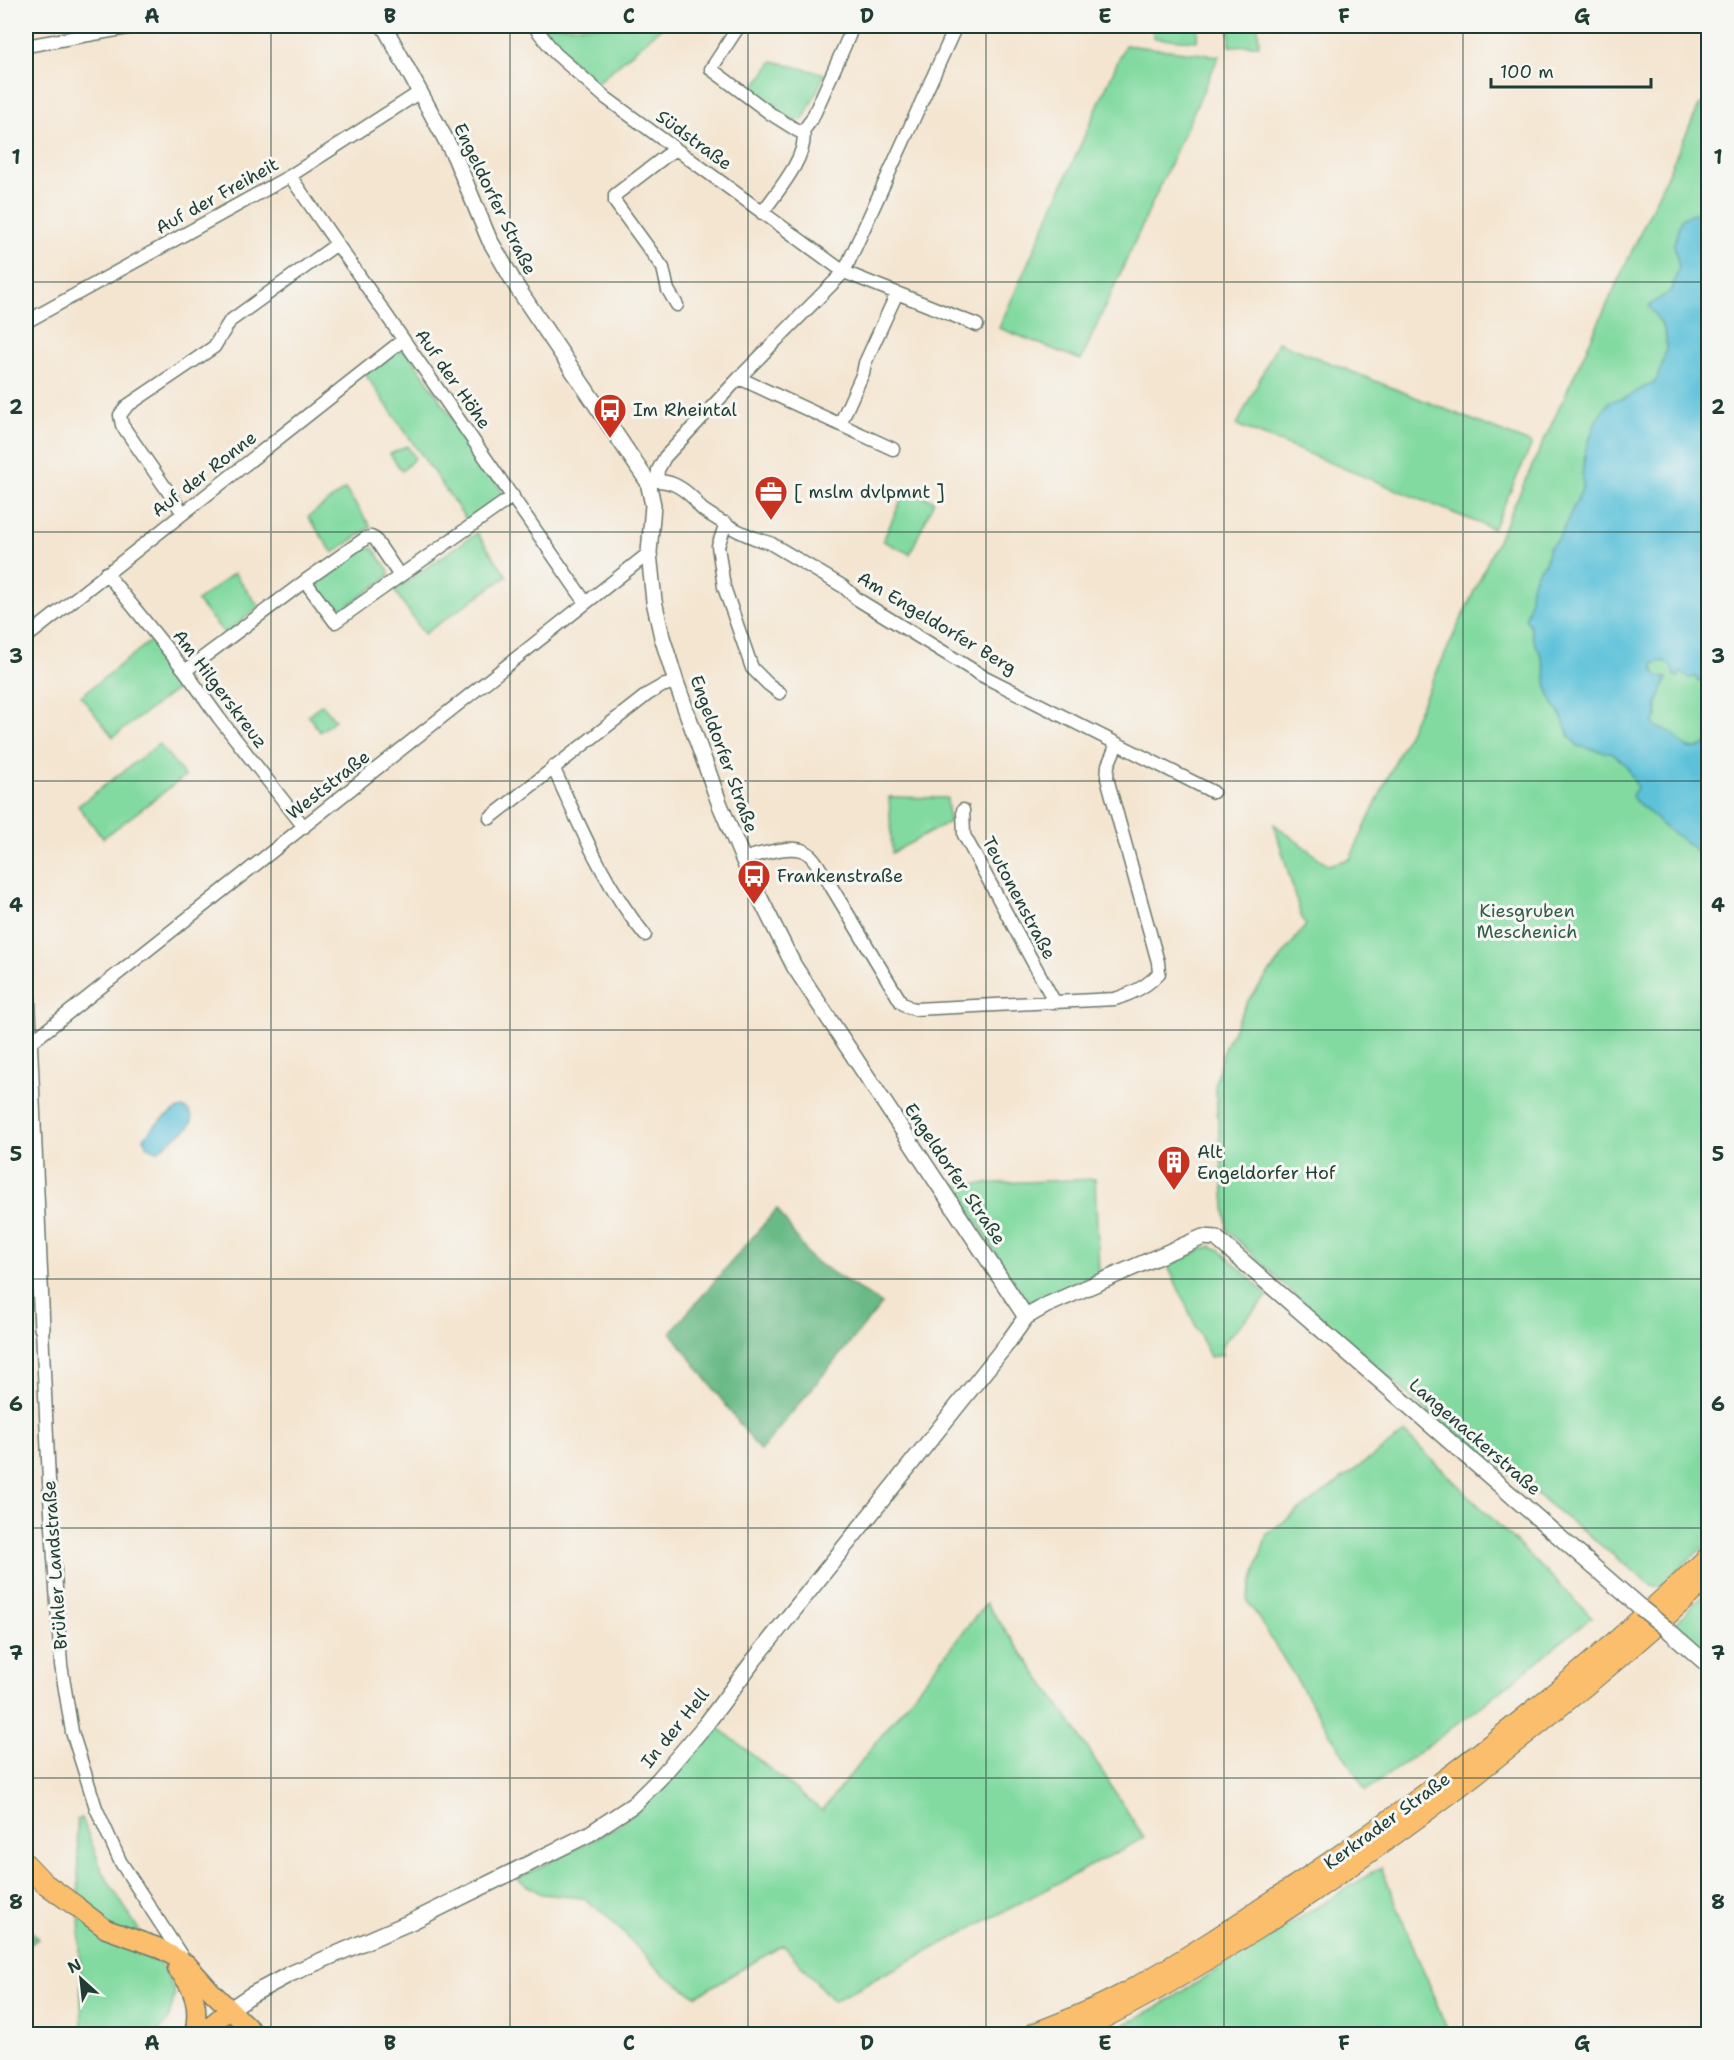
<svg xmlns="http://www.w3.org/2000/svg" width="1734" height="2060" font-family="'Shantell Sans',sans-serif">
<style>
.green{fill:#82daa0;stroke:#508c6a;stroke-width:1.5}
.forest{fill:#69ba86;stroke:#447c5d;stroke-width:1.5}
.water{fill:#5cc1d9;stroke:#3e7f86;stroke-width:1.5}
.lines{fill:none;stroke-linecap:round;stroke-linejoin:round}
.minor-casing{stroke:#6a786b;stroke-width:15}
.tertiary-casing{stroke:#6a786b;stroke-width:18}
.primary-casing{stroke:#6a786b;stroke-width:21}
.trunk-casing{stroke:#6a786b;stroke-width:22}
.minor{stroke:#fff;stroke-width:12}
.tertiary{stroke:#fff;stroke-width:15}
.primary{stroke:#fabe6d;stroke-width:18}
.trunk{stroke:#fabe6d;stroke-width:20}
.tertiary-bridge-casing{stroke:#6a786b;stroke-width:18;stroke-linecap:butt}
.tertiary-bridge{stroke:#fff;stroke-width:15}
.grid{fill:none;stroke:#1f3d34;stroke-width:1.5;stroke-opacity:0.55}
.labels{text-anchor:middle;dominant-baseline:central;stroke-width:6;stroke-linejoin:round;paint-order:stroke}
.street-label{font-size:18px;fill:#1f3d34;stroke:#f6f6f2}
.poi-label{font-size:18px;fill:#1f3d34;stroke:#f6f6f2;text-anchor:start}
.park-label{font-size:18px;fill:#335c4a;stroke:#f6f6f2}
.neatline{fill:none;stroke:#1f3d34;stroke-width:2}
.grid-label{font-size:20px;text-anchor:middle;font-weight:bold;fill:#1f3d34}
</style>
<rect width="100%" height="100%" fill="#f6f6f2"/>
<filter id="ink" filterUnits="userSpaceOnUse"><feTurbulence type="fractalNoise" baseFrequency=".0167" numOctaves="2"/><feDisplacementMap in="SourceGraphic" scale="12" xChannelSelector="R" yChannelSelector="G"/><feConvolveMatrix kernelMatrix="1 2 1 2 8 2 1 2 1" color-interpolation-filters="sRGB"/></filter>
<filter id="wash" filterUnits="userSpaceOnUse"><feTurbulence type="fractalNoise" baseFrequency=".008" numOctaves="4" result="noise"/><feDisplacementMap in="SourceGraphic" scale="24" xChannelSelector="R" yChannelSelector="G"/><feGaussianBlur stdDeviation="1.35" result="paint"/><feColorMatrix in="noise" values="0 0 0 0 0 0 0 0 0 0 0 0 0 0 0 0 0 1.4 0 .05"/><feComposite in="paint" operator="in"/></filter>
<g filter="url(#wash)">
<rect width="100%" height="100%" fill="#f4e5d0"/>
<path class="green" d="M543,26H663L596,84L558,48Z
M1153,26H1198L1197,41L1153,38Z
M1229,26H1258L1259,45L1230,46Z
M1125,45L1219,56L1081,360L999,328Z
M773,61L825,74L803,120L792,121L751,91Z
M1700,104L1708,105V1543L1658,1587L1650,1584L1469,1441L1436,1419L1284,1285L1227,1230L1215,1083L1225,1046L1248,1001L1306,925L1301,916L1274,824L1328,865L1350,859Z
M1278,342L1532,444L1493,529L1237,425Z
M396,351H403L410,355L504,494L502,498L468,522L365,374Z
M407,446L415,458L402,471L390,454Z
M345,489L371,527L333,553L308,517Z
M906,489L934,501L910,554L883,541Z
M477,533L507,576L424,634L394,590Z
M366,547L373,548L389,571L388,577L340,611H334L317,587L318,580Z
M234,573L259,607L225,634L197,601Z
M154,638L186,682L113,737L81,696Z
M322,704L335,720L320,732L308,715Z
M159,744L185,776L103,838L78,806Z
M889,797L947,798L949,822L892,853Z
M1095,1179L1099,1273L1036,1301L1024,1299L954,1185Z
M1211,1246L1220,1250L1268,1296L1222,1344V1355L1210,1357L1167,1264Z
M1405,1433L1592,1617L1483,1705L1366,1791L1247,1600L1267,1534Z
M1708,1589V1659L1672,1627Z
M986,1603L1069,1719L1144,1838L833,2001L783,1945L696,1996L663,1974L606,1915L583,1898L541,1894L517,1879L615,1828L661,1790L714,1724L822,1811Z
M82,1818L102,1871L168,1977L175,1994L168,2021L156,2034H82L77,1820Z
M1381,1867L1449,2034H1107L1163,2004Z
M231,2023L244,2034H217Z"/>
<path class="forest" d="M777,1209L811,1259L882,1304L760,1451L671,1332Z
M26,1924L38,1939L26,1947Z"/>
<path class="water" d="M1695,213L1708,214V680L1698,681L1695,677L1689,678L1681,672L1678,677L1674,675L1672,667L1663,661L1654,663L1653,669L1658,677L1667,678L1657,703V716L1653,723L1660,729C1683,729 1678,761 1708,743V902L1705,899C1704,889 1707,880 1705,871C1701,848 1683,840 1665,828C1659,824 1655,817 1649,812C1643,806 1636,804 1632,796L1637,787L1626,765L1613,754L1578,746L1569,735L1561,715L1553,704L1546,683L1545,669L1540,653L1533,639L1530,625L1525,619L1529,608L1531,587L1536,574L1545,563L1549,547L1558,540L1583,487L1582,475L1586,449L1597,418L1610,401L1623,399L1656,381C1663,362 1673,341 1660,322C1657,316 1652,312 1649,306L1672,290L1679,267L1674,244L1681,219Z
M183,1108C193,1112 195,1119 188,1128L157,1151L147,1147L144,1139C150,1128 171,1110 183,1108Z"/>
</g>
<g filter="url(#ink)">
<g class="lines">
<defs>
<path id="minor" d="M534,26L555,53L606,98L844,272L977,325
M739,26L711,69L771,114L798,131H803L812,119L849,36L852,26
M26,46L139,26
M675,149L615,195V202L663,268L668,290L677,305
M290,176L586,603
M762,213C776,193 809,156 803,131
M26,322L290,176L420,92
M739,378L893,449
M840,424L863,373L865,363L897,293
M657,480L658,470L665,457L739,378L844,272L956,26
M648,482C667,478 681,486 694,499C697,503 699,507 703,510C722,523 747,537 770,543L844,587L857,599L981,675L1213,792
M183,513L122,425L120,415L127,406L214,347L230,321L337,244
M726,523L718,546L724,587L752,668L768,684L780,693
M106,573L185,671L219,718L304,827
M305,581L335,622L513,496
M26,636L33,632L403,340
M185,671L305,581L366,538L371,537L375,539L400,576
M553,767C579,824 605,887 645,935
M963,810L964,835L1054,1001
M490,818L648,694L662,686L676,682
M742,859C758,855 790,844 804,851C813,855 818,866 823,873L901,1002L908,1007L915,1009L1115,999C1131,994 1148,986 1159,973L1158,962L1107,778L1108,765L1117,744
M29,1044L649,553
M42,1328L49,1481L61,1665L72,1732L96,1808L120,1861L186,1963"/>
<path id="tertiary" d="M384,26L455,157L489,239L518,289L648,482L653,505L649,553L654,601L662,637L676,682L720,805L758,894L794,966L1026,1317
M26,966L42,1328
M1667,1629L1708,1665
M229,2010L251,1995L290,1974L413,1921L589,1834L633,1805L659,1779L707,1723L754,1660L1006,1345L1026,1317L1047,1305L1203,1237L1216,1238L1641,1608"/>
<path id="primary" d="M76,1906L106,1929L157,1947L187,1964L212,1992L255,2034
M177,1969C195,1989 200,2008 194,2034
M200,2034L229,2010"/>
<path id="trunk" d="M26,1864L44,1883L76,1906
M1032,2034C1064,2022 1096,2009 1127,1992C1185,1960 1241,1922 1296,1885C1442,1787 1581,1678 1708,1557
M1071,2034C1150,1997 1222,1952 1295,1904C1364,1857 1432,1809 1497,1757C1570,1699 1641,1642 1708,1577"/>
</defs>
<use href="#minor" class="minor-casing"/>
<use href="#tertiary" class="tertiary-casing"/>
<use href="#primary" class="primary-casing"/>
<use href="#trunk" class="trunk-casing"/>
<use href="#minor" class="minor"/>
<use href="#tertiary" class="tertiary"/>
<use href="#primary" class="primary"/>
<use href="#trunk" class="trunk"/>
<defs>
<path id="tertiary-bridge" d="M1641,1608L1667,1629"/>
</defs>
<use href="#tertiary-bridge" class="tertiary-bridge-casing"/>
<use href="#tertiary-bridge" class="tertiary-bridge"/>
</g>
</g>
<path class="grid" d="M271,26V2034M510,26V2034M748,26V2034M986,26V2034M1224,26V2034M1463,26V2034M26,282H1708M26,532H1708M26,781H1708M26,1030H1708M26,1279H1708M26,1528H1708M26,1778H1708"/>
<defs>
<symbol id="bus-pin" viewBox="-11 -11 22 30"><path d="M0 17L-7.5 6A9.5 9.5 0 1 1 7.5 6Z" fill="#c8321e" stroke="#f6f6f2"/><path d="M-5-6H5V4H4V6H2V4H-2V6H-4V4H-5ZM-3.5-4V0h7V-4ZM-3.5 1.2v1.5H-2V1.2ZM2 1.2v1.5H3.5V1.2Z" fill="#fff"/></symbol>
<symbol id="office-pin" viewBox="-11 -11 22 30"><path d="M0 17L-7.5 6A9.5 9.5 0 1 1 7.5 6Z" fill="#c8321e" stroke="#f6f6f2"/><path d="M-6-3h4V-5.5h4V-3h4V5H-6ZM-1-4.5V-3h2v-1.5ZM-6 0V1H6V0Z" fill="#fff"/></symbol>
<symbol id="building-pin" viewBox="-11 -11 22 30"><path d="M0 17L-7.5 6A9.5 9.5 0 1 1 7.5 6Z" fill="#c8321e" stroke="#f6f6f2"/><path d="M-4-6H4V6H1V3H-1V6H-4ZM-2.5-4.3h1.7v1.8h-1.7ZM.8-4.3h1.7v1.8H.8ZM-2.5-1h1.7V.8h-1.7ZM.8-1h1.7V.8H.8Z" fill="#fff"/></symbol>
</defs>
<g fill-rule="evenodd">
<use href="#bus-pin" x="591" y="391" width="38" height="52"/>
<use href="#office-pin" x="752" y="473" width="38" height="52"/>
<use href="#bus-pin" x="735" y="857" width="38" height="52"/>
<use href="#building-pin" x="1155" y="1143" width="38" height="52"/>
</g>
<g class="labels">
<g class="street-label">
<text transform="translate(694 140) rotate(36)">Südstraße</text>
<text transform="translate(217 196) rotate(-29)">Auf der Freiheit</text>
<text transform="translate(495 199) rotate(64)">Engeldorfer Straße</text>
<text transform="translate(453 379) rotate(55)">Auf der Höhe</text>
<text transform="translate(204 474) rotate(-38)">Auf der Ronne</text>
<text transform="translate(937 623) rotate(31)">Am Engeldorfer Berg</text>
<text transform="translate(220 689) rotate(53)">Am Hilgerskreuz</text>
<text transform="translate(724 754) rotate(70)">Engeldorfer Straße</text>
<text transform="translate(328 785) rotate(-38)">Weststraße</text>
<text transform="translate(1019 898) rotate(62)">Teutonenstraße</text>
<text transform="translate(955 1174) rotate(56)">Engeldorfer Straße</text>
<text transform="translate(1475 1437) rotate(41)">Langenackerstraße</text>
<text transform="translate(55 1565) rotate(-94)">Brühler Landstraße</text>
<text transform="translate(675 1728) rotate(-51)">In der Hell</text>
<text transform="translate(1387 1821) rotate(-36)">Kerkrader Straße</text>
</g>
<g class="poi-label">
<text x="633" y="410">Im Rheintal</text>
<text x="794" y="492">[ mslm dvlpmnt ]</text>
<text x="777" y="876">Frankenstraße</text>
<text x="1197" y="1152">Alt<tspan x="1197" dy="21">Engeldorfer Hof</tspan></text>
</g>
<g class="park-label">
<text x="1527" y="911">Kiesgruben<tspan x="1527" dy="21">Meschenich</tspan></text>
</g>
</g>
<rect width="1734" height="2060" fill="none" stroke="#f6f6f2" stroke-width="66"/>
<g transform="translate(81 1979) rotate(333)" stroke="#f6f6f2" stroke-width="4.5" paint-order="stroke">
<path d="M0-4.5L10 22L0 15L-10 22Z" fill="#1f3d34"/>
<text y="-9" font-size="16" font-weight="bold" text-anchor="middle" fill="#1f3d34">N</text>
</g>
<path d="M1491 78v9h160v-9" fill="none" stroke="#1f3d34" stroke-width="3"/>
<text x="1500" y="78" font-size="18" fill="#1f3d34" stroke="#f6f6f2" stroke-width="4.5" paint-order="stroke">100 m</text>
<rect x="33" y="33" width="1668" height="1994" class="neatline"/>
<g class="grid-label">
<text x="152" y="23">A</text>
<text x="390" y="23">B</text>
<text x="629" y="23">C</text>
<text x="867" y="23">D</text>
<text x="1105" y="23">E</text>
<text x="1344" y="23">F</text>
<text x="1582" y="23">G</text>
<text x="16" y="164">1</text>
<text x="1718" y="164">1</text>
<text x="16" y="414">2</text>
<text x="1718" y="414">2</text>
<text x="16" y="663">3</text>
<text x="1718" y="663">3</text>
<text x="16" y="912">4</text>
<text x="1718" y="912">4</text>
<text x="16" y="1161">5</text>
<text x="1718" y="1161">5</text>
<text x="16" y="1411">6</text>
<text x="1718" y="1411">6</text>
<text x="16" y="1660">7</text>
<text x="1718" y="1660">7</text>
<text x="16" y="1909">8</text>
<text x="1718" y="1909">8</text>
<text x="152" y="2050">A</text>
<text x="390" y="2050">B</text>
<text x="629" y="2050">C</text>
<text x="867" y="2050">D</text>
<text x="1105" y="2050">E</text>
<text x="1344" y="2050">F</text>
<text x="1582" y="2050">G</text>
</g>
</svg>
